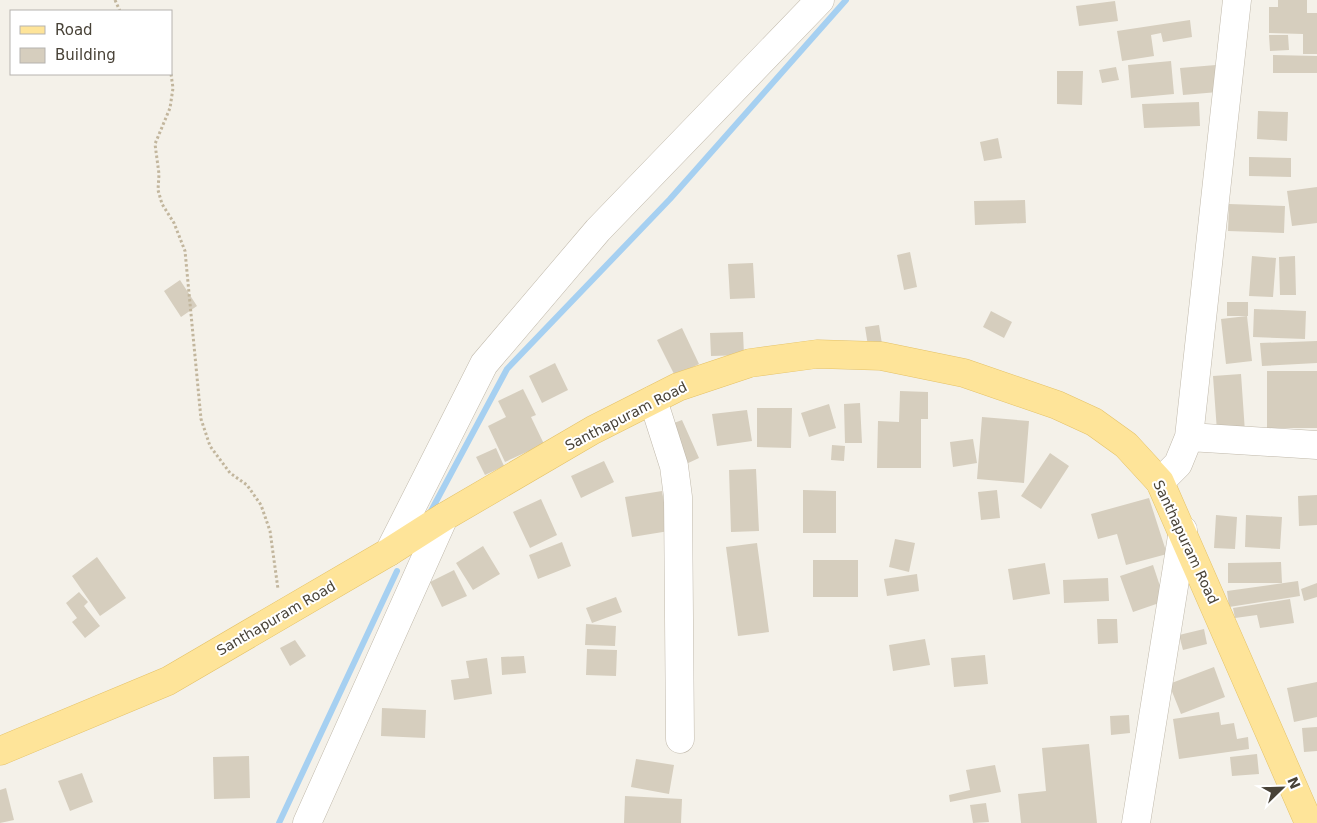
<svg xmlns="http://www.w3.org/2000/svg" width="1317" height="823" font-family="'DejaVu Sans',sans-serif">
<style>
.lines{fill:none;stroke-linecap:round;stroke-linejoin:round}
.stream{stroke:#a6d0f1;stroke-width:6}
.building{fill:#d6cebe}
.minor-casing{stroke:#c0b9ab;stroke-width:29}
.major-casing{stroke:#e4c268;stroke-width:29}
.path{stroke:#c2b69d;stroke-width:3;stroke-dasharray:2.5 2.5;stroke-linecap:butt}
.minor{stroke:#fff;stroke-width:28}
.major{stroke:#fee499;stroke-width:28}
.labels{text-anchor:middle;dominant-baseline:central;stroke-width:4;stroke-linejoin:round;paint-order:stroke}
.street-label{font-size:14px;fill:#484237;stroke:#fff}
</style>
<rect width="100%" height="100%" fill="#f4f1e9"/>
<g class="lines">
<path class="stream" d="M431,511L507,369L670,199L846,0
M279,823L397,571"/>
</g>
<path class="building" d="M1278,0H1307V13H1317V54H1303V34L1269,33V7H1278Z
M1115,1L1118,21L1079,26L1076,6Z
M1190,20L1192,37L1163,42L1161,33L1151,35L1154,56L1122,61L1117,31Z
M1269,35H1288L1289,50L1270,51Z
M1273,55L1317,56V73H1273Z
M1171,61L1174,94L1131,98L1128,65Z
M1216,65L1218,92L1183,95L1180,68Z
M1116,67L1119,80L1102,83L1099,70Z
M1057,71H1083L1082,105L1057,104Z
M1199,102L1200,126L1144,128L1142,104Z
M1258,111L1288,112L1287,141L1257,139Z
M998,138L1002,158L984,161L980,142Z
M1249,157L1291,158V177L1249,176Z
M1317,187V223L1292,226L1287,191Z
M1025,200L1026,223L975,225L974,201Z
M1229,204L1285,206L1284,233L1228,231Z
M910,252L917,287L904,290L897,255Z
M1252,256L1276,258L1273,297L1249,296Z
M1295,256L1296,295H1280L1279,257Z
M753,263L755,298L730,299L728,264Z
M180,280L197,306L181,317L164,291Z
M1227,302H1248V316H1227Z
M1254,309L1306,311L1305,339L1253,337Z
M991,311L1012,322L1004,338L983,327Z
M1247,316L1252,361L1226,364L1221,319Z
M879,325L882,344L868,346L865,327Z
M682,328L699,364L675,376L657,340Z
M743,332L744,355L711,356L710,333Z
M1317,341V363L1262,366L1260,343Z
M555,363L568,390L542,403L529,376Z
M1267,371H1317V428H1267Z
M1241,374L1245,432L1218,445L1213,376Z
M523,389L536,415L531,417L544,444L505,462L488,426L506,417L498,401Z
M900,391L928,392V419H921V468H877L878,421L899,422Z
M860,403L862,443H845L844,404Z
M829,404L836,428L809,437L801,413Z
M757,408H792L791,448L757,447Z
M747,410L752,441L717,446L712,414Z
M982,417L1029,421L1024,483L977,479Z
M682,420L699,458L684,465L666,426Z
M973,439L977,463L953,467L950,442Z
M832,445L845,446L844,461L831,460Z
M496,448L504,466L485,475L476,457Z
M1050,453L1069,466L1041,509L1021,496Z
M604,461L614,482L581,498L571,476Z
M756,469L759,531L731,532L729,470Z
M803,490L836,491V533H803Z
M997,490L1000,518L981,520L978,492Z
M662,491L669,531L632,537L625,497Z
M1317,495V525L1299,526L1298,496Z
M1149,498L1167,554L1126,565L1117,534L1098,539L1091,514Z
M541,499L557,535L530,548L513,512Z
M1216,515L1237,517L1235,549L1214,548Z
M1246,515L1282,517L1280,549L1245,547Z
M895,539L915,543L909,572L889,567Z
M562,542L571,566L538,579L529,555Z
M757,543L769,632L738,636L726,547Z
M483,546L500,574L473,590L456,563Z
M97,557L126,598L100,616L72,576Z
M813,560H858V597H813Z
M1281,562L1282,583H1228V563Z
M1045,563L1050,594L1013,600L1008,569Z
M1153,565L1165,601L1133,612L1120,576Z
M454,570L467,596L442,607L430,582Z
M917,574L919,591L887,596L884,579Z
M1108,578L1109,601L1064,603L1063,580Z
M1298,581L1300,596L1229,607L1227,591Z
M1317,583V597L1304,601L1301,589Z
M79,592L88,602L84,606L100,626L85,638L72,622L77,618L66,603Z
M616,597L622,612L592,623L586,608Z
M1290,599L1294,623L1260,628L1257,615L1235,618L1233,608Z
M1097,619H1117L1118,643L1098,644Z
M586,624L616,626L615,646L585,645Z
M1204,629L1207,644L1183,650L1179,635Z
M925,639L930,665L893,671L889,645Z
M295,640L306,656L290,666L280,648Z
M587,649L617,650L616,676L586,675Z
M985,655L988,684L954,687L951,658Z
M524,656L526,673L502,675L501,657Z
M487,658L492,694L454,700L451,680L469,678L466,661Z
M1214,667L1225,697L1181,714L1169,684Z
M1317,682V717L1294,722L1287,688Z
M382,708L426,710L425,738L381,736Z
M1219,712L1221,725L1234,723L1237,739L1248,737L1249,749L1179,759L1173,719Z
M1129,715L1130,733L1111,735L1110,716Z
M1317,727V751L1304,752L1302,728Z
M1089,744L1097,823H1021L1018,794L1046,791L1042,748Z
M1257,754L1259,774L1232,776L1230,757Z
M249,756L250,798L214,799L213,757Z
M636,759L674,765L669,794L631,787Z
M995,765L1001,792L950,802L949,795L970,790L966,770Z
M82,773L93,802L70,811L58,781Z
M6,788L14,820L0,823V790Z
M625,796L682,799L681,823H624Z
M986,803L989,822L973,823L970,805Z"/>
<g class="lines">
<defs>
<path id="minor" d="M653,400L674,466L678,497L680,739
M1189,437L1317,445
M1160,482L1178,464L1189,437L1237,0
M389,552L484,364L598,230L820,0
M307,823L444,517
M1136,823L1183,530"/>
<path id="major" d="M0,751L168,681L389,552L444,517L593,430L678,387L750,363L817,354L881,356L964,373L1057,405L1094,422L1126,445L1160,482L1309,823"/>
</defs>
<use href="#minor" class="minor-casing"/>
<use href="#major" class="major-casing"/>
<path class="path" d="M115,0L120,11
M171,74L173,88L170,108L155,144L159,174L158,190L162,204L174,223L185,251L201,419L210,446L230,473L247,485L261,505L270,531L278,589"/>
<use href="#minor" class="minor"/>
<use href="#major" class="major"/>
</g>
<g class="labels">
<g class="street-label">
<text transform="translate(626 416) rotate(-27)">Santhapuram Road</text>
<text transform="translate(1186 542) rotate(65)">Santhapuram Road</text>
<text transform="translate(276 618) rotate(-30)">Santhapuram Road</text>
</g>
</g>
<rect x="10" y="10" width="162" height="65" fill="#ffffff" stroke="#b6b3af"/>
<rect x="20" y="26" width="25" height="8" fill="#fee499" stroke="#b6b3af"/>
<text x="55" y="35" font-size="15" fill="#484237">Road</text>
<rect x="20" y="48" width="25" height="15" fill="#d6cebe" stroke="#b6b3af"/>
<text x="55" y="60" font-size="15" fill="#484237">Building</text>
<g transform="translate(1282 788) rotate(67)" stroke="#ffffff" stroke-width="4" paint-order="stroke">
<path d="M0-4L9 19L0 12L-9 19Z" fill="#484237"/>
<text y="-8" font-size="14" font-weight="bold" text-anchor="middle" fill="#484237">N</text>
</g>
</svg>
